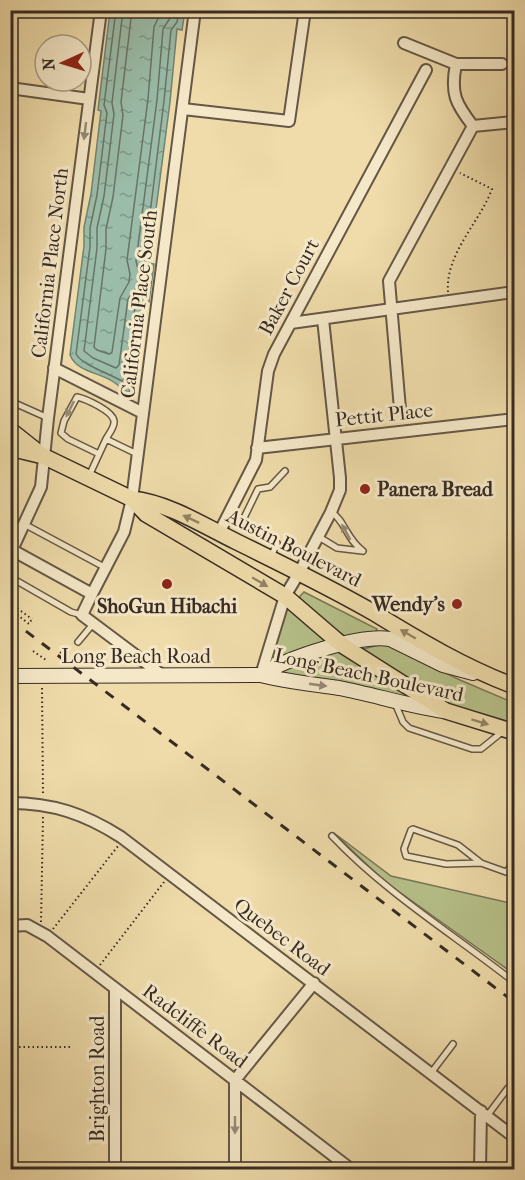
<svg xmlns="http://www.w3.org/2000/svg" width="525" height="1180" font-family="'IM FELL French Canon',serif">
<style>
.grass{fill:#b7c18a;stroke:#777657;stroke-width:1.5}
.water{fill:url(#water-ripples);stroke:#728273;stroke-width:1.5}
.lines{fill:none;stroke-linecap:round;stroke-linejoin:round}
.shore{stroke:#687466;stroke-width:1.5}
.lane-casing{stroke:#655746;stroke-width:8}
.street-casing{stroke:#655746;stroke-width:14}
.secondary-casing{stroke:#372b24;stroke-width:16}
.primary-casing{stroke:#372b24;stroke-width:18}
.path{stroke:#372b24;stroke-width:2;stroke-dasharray:1.5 3;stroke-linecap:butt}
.lane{stroke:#f5e8c8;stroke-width:5}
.street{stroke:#f5e8c8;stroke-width:10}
.secondary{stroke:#f5e8c8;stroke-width:14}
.primary{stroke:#efdcaa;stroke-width:15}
.rail{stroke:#372b24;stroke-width:3;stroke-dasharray:10 10;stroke-linecap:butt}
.oneway{fill:#968a76}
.oneway2{fill:#938467}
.poi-dot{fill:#8f2418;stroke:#f5e8c8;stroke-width:2}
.labels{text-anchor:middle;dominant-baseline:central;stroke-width:6;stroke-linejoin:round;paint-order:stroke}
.street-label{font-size:20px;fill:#372b24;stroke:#f5e8c8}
.poi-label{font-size:20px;font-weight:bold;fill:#372b24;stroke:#f5e8c8;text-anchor:start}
</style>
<defs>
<pattern id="water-ripples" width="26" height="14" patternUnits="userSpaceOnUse" patternTransform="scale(1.5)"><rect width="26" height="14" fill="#9abca8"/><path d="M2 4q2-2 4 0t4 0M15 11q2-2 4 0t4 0" fill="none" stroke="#7e9989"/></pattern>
</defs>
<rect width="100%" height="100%" fill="#efdcaa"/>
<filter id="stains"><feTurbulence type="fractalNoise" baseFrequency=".00333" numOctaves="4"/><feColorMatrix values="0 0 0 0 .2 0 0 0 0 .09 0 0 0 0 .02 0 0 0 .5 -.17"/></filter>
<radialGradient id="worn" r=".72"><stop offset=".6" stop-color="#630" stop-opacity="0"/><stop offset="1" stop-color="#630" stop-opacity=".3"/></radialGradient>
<path class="grass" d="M304,592L377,629L374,635L350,640L302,604L300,602V596Z
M287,601L337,644L266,668Z
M383,644L391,646L460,680L514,703V725C486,717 458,710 431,697C406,685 384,667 363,649Z
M341,651L432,707L268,674L281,666Z
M334,833L391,876L514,904V974L384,881Z"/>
<path class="water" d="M110,11H185L182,30L177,29L170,102L149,263L154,264L149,302L142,301L129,393C123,389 118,385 112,381C98,372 77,372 70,355L84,246V227L91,194L101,111L98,110Z"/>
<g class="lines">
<path class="shore" d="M116,10L104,105L107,113L97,195L90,228V247L76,354C82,365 110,374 122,381L125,378L136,300L144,292L147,270L144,262L164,101L171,30L177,22L179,10
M123,10L112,103L114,114L104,196L97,228V248L84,351L93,358L116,368L119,365L128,299L137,287L139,273L136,261L157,100L163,29L170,18L171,10
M132,10L121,102L123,115L113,197L106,229V249L94,347L97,350L109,354L112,352L120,298L129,282L130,274L127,260L148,99L154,27L162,10"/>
<defs>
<path id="lane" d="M10,401L48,418
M99,454L68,439L61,433L64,421L77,397C86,399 113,411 114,421C115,427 108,435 106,439
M89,476L106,439L137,454
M331,512C345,520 346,539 363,551
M24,524L106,568
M319,537L337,548L362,551
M271,557L277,543L246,527L242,522L258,489L270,487L285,471
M10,577L71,612L82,615
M78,642L93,624
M395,703L403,722L409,728L472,749H481L502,732
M332,836C386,893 453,934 514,982
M481,863L446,864L406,856L404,849L411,830L413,829L458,845L481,863L506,872L514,863
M431,1073L453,1044
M487,1116L508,1088"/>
<path id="street" d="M101,10L48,418L41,487L12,550L92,594L82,615L162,675
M404,43L456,64H502
M456,64C450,94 456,104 473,126
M10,88L89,99
M183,109L289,121L305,10
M291,323L514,292
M54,368L143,413
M400,409L389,281L473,126L514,122
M257,448L514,419
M219,533L256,460L268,371L274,354L426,70
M92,594L124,532L132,499L195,10
M261,675L285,596L299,573L331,512L340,490V478L323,319
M10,803C53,803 85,814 121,837L514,1137
M10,926L27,925L47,936L352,1170
M115,988V1170
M235,1170V1080L314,983
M480,1170L481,1111"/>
<path id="secondary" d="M261,675C287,658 359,634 390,639L443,665L473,673
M10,676L261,675C287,682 313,684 339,688C375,695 409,706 444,711"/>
<path id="primary" d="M10,430L39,453
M10,448L43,456L132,499L146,514L285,596L342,645L446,711L514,732
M132,499C169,503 204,526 237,542C284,565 331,588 376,614C420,641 466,668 514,686"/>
</defs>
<use href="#lane" class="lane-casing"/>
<use href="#street" class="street-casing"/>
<use href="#secondary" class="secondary-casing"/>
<use href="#primary" class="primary-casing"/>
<path class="path" d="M448,292C445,254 480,222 492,189L460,173
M10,603L32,619
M10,609L29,624L32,619
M33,651L46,660
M60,652L71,660
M42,688L43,796
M41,922L43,817
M53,929L118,846
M100,965L164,882
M10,1047H70
M360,1163H472"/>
<use href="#lane" class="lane"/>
<use href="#street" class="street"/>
<use href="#secondary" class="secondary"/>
<use href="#primary" class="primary"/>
<path class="rail" d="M10,619L514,1002"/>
</g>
<defs><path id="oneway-solid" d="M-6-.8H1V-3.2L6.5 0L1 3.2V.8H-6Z" transform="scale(1.5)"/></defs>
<g class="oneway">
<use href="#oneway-solid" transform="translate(85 131) rotate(97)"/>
<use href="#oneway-solid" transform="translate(70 409) rotate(117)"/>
<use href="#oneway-solid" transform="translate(346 532) rotate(-119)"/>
<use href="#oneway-solid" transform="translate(318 685) rotate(8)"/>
<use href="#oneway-solid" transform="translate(235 1125) rotate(90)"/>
</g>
<g class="oneway2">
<use href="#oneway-solid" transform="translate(191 519) rotate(-155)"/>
<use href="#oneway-solid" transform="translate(260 582) rotate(30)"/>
<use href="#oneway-solid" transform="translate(408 634) rotate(-150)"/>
<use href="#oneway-solid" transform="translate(480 722) rotate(17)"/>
</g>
<g class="poi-dot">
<circle cx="365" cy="489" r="6"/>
<circle cx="167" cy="584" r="6"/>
<circle cx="457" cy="604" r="6"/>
</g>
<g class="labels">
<g class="street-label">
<text transform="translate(50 263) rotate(-83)">California Place North</text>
<text transform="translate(289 287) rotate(-62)">Baker Court</text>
<text transform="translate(139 304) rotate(-83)">California Place South</text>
<text transform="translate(384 415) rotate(-6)">Pettit Place</text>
<text transform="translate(294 548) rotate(27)">Austin Boulevard</text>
<text x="136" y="656">Long Beach Road</text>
<text transform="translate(369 675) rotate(12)">Long Beach Boulevard</text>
<text transform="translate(282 937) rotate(37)">Quebec Road</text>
<text transform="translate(195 1026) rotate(37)">Radcliffe Road</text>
<text transform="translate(97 1079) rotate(-90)">Brighton Road</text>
</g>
<g class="poi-label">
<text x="377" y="489">Panera Bread</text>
<text x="445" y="604" text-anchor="end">Wendy's</text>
<text x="167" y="606" text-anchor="middle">ShoGun Hibachi</text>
</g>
</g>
<rect width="525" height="1180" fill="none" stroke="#efdcaa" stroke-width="36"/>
<rect x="12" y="12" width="501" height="1156" fill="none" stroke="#372b24" stroke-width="3"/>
<rect x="18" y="18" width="489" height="1144" fill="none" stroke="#372b24" stroke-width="1.5"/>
<g transform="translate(63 63) rotate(266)"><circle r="28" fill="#f5e8c8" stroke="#a99c86" stroke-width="1.5"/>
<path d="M0-4.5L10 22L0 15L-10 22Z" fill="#8f2418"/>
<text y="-9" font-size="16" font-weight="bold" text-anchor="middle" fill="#372b24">N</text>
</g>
<rect width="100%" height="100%" filter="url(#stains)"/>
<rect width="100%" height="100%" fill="url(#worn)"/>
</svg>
